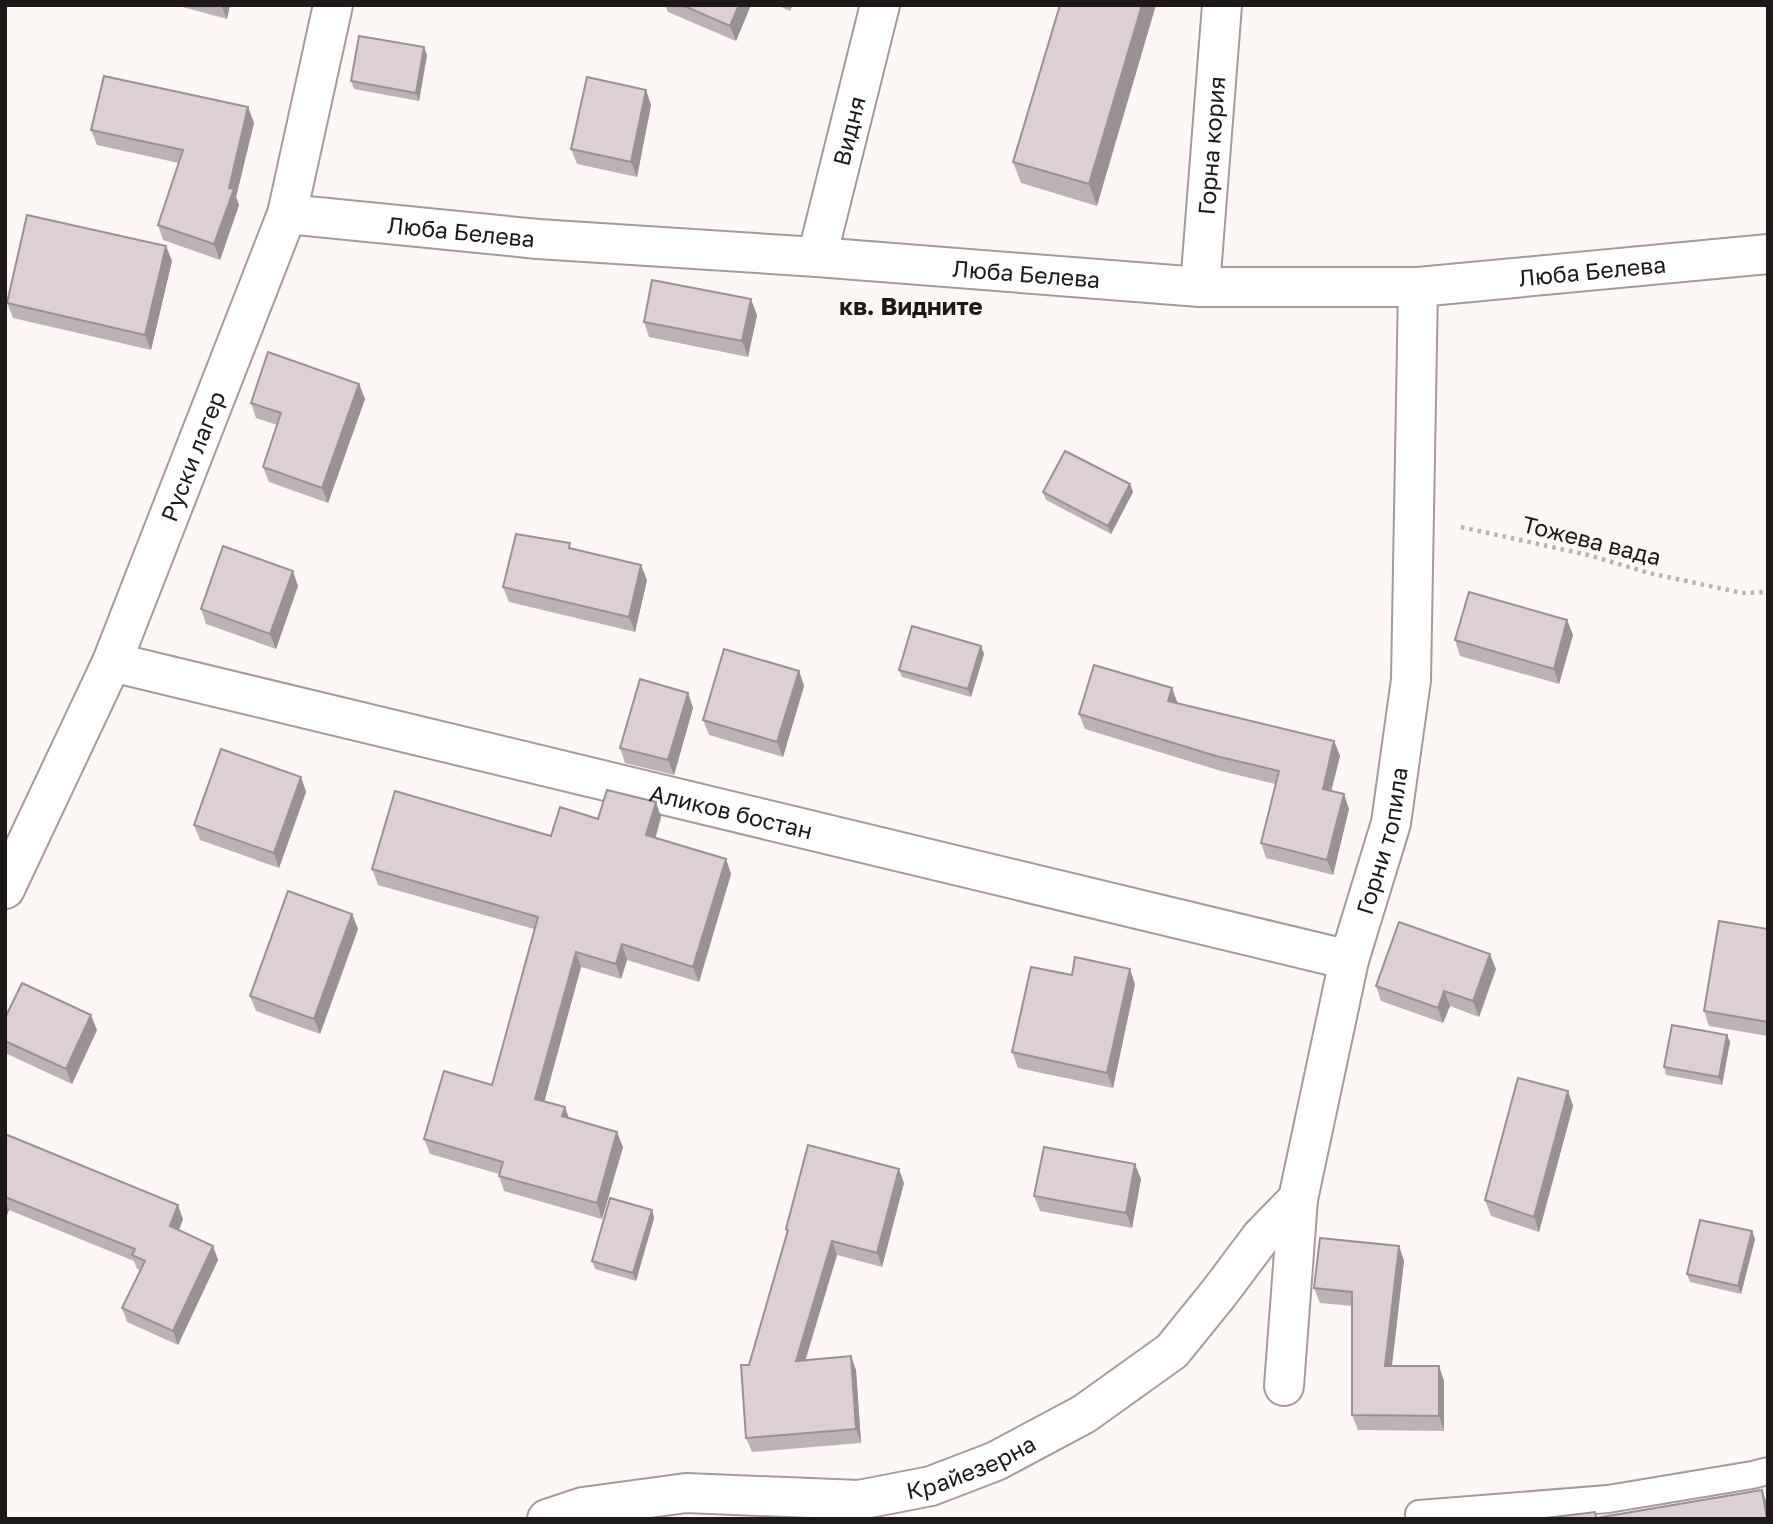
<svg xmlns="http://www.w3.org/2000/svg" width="1773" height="1524" font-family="'Golos Text',sans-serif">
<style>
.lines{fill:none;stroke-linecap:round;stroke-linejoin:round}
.service-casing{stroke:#a89a98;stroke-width:30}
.minor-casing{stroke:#a89a98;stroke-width:42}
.path{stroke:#b8b2b1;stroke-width:4.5;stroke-dasharray:3.5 5;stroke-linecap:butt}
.service{stroke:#fff;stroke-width:26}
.minor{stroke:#fff;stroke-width:38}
.wall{fill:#beb2b6}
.shaded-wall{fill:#9b9194}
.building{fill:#ddcfd4;stroke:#9b9194;stroke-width:2}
.labels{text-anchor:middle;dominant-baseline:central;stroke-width:7;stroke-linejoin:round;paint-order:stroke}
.street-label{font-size:23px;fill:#1e1918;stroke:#fdf7f6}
.neighbourhood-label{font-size:24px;font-weight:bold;fill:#1e1918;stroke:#fdf7f6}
</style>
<rect width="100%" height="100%" fill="#fdf7f6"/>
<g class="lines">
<defs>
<path id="service" d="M1419,1514L1608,1499L1752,1475L1768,1471"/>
<g id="minor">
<path id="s1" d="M287,214L538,239L817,257L1200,287H1418L1768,254"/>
<path id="s2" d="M817,257L880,5"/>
<path id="s3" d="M1200,287L1222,5"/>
<path id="s4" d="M112,662L1349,960"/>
<path id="s5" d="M5,889L112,662L287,214L333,5"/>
<path id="s6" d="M1284,1386L1298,1199L1349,960L1391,823L1411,680L1418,287"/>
<path id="s7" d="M547,1519L583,1507L686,1493L859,1500L931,1486L996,1461L1084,1414L1172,1351L1219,1293L1261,1237L1298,1199"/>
</g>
</defs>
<use href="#service" class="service-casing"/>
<use href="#minor" class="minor-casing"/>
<path class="path" d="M1461,527L1588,555L1649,573L1742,593L1768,592"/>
<use href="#service" class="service"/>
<use href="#minor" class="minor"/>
</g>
<path class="wall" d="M175,5H230L227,19Z
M665,5H751L736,41L668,12Z
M777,5H793L790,11Z
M1060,5L1097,206L1021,183L1013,162Z
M427,55L419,101L354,89L351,81Z
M646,90L651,105L637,177L577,164L571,149Z
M248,107L254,123L236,197L239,205L220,260L163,240L158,225L179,163L97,145L91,130Z
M166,246L172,261L151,350L13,318L7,303Z
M757,315L748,357L649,337L644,322Z
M359,384L365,399L328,503L269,482L263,467L277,425L256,418L251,403Z
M1130,484L1133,492L1111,534L1046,500L1043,492Z
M572,549L647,580L635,632L509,602L503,587Z
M298,586L276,649L206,624L201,609Z
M1567,620L1573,635L1559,684L1460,656L1455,640Z
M981,646L984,654L971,697L902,677L899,670Z
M799,671L804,686L783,757L709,735L703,720Z
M688,693L693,708L674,775L625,763L620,748Z
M1177,703L1334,741L1340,756L1331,791L1349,809L1333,875L1266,858L1261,843L1275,784L1221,771L1085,729L1079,714Z
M301,777L306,792L279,868L200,840L194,825Z
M656,802L661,817L655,838L726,859L731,874L699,982L627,960L621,979L581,967L544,1101L565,1107L569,1118L623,1147L602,1219L504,1191L499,1176V1174L430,1154L424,1139L492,1085L534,929L378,885L372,869L551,836L598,819Z
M352,914L358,929L320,1034L256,1011L250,996Z
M1768,929V1036L1709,1026L1704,1011Z
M1496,969L1479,1017L1450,1006L1443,1023L1381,1001L1376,986Z
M1072,975L1135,984L1113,1088L1018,1068L1012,1052Z
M5,1018L97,1030L72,1084L5,1053Z
M1727,1035L1730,1042L1722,1085L1666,1075L1664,1067Z
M1568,1091L1573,1106L1539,1232L1491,1216L1485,1200Z
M5,1134L183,1219L179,1230L213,1246L218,1260L178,1345L127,1322L122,1308L140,1270L137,1269L134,1261L9,1210L5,1220Z
M1141,1179L1132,1228L1040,1211L1034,1196Z
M904,1183L882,1267L837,1255L805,1360L856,1370L861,1443L752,1452L746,1438L749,1365L787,1234L786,1229Z
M652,1210L654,1218L636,1281L595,1269L592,1261Z
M1755,1239L1741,1294L1690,1282L1687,1274Z
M1399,1246L1404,1261L1392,1366L1444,1381V1431L1358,1430L1352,1415V1306L1320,1303L1314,1288Z"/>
<path class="shaded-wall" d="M221,5H230L227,19Z
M739,5H751L736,41L730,26Z
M1142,5H1156L1097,206L1089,184Z
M424,47L427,55L419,101L416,93Z
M646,90L651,105L637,177L631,162Z
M248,107L254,123L236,197L239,205L220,260L214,244L229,188Z
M166,246L172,261L151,350L145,335Z
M751,299L757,315L748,357L742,341Z
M359,384L365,399L328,503L322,488Z
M1130,484L1133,492L1111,534L1108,526Z
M641,565L647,580L635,632L629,617Z
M293,571L298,586L276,649L270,634Z
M1567,620L1573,635L1559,684L1554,669Z
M981,646L984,654L971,697L968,689Z
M799,671L804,686L783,757L777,742Z
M1172,688L1178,704L1168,701Z
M688,693L693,708L674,775L668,760Z
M1334,741L1340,756L1328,804L1323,789Z
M301,777L306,792L279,868L274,853Z
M1344,794L1349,809L1333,875L1327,860Z
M656,802L661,817L652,851L646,835Z
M726,859L731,874L699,982L693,967Z
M352,914L358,929L320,1034L314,1019Z
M622,944L627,960L621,979L616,964Z
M576,952L581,967L541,1114L535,1099Z
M1490,954L1496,969L1479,1017L1473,1001Z
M1130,969L1135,984L1113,1088L1107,1073Z
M1444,991L1450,1006L1443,1023L1438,1008Z
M91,1015L97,1030L72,1084L66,1069Z
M1727,1035L1730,1042L1722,1085L1719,1077Z
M1568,1091L1573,1106L1539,1232L1534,1217Z
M565,1107L570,1122L562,1116Z
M617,1132L623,1147L602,1219L597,1203Z
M1135,1164L1141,1179L1132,1228L1126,1213Z
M899,1169L904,1183L882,1267L877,1253Z
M5,1200L9,1210L5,1220Z
M178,1205L183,1219L175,1240L170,1226Z
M652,1210L654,1218L636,1281L633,1273Z
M1752,1231L1755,1239L1741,1294L1738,1286Z
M832,1241L837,1255L801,1375L796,1361Z
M213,1246L218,1260L178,1345L173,1331Z
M1399,1246L1404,1261L1390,1381L1385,1366Z
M851,1356L856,1370L861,1443L856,1429Z
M1439,1366L1444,1381V1431L1439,1416Z
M1762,1490L1768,1506V1519H1767Z"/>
<path class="building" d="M682,5H739L730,26Z
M1060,5H1142L1089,184L1013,162Z
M359,36L424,47L416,93L351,81Z
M104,76L248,107L229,188L234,189L214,244L158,225L183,150L91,130Z
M587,77L646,90L631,162L571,149Z
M27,215L166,246L145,335L7,303Z
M652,280L751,299L742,341L644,322Z
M268,352L359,384L322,488L263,467L281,413L251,403Z
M1065,451L1130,484L1108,526L1043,492Z
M516,534L570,543L569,548L641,565L629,617L503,587Z
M223,546L293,571L270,634L201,609Z
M1469,592L1567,620L1554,669L1455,640Z
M912,626L981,646L968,689L899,670Z
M724,649L799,671L777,742L703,720Z
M1094,665L1172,688L1168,701L1334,741L1323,789L1344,794L1327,860L1261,843L1279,771L1216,756L1079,714Z
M640,679L688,693L668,760L620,748Z
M221,749L301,777L274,853L194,825Z
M607,790L656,802L646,835L726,859L693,967L622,944L616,964L576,952L535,1099L565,1107L562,1116L617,1132L597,1203L499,1176L503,1162L424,1139L444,1071L492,1085L538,917L372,869L395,791L551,836L560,807L598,819Z
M288,891L352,914L314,1019L250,996Z
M1719,921L1768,929V1022L1704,1011Z
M1399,922L1490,954L1473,1001L1444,991L1438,1008L1376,986Z
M1075,957L1130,969L1107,1073L1012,1052L1031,967L1072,975Z
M22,983L91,1015L66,1069L5,1041V1018Z
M1672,1025L1727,1035L1719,1077L1664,1067Z
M1518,1078L1568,1091L1534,1217L1485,1200Z
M5,1134L178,1205L170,1226L213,1246L173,1331L122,1308L145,1261L132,1255L135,1249L5,1197Z
M808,1145L899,1169L877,1253L832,1241L796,1361L851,1356L856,1429L746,1438L741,1365H749L788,1230L786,1229Z
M1044,1147L1135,1164L1126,1213L1034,1196Z
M610,1198L652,1210L633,1273L592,1261Z
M1700,1220L1752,1231L1738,1286L1687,1274Z
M1320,1238L1399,1246L1385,1366H1439V1416L1352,1415V1292L1314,1288Z
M1762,1490L1767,1519H1538L1595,1512L1596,1518Z"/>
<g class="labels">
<g class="street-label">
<text stroke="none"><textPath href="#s2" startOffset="130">Видня</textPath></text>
<text stroke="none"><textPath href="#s3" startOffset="142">Горна кория</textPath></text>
<text stroke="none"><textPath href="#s1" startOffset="175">Люба Белева</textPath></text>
<text stroke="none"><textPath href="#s1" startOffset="1309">Люба Белева</textPath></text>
<text stroke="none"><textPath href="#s1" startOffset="742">Люба Белева</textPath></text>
<text stroke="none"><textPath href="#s5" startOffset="472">Руски лагер</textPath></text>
<text transform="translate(1592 540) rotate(14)">Тожева вада</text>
<text stroke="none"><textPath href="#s4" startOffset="637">Аликов бостан</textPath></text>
<text stroke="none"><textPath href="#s6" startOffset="556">Горни топила</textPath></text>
<text stroke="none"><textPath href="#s7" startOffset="432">Крайезерна</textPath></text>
</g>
<g class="neighbourhood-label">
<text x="911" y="305">кв. Видните</text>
</g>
</g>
<rect width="1773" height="1524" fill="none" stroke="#1e1918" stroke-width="14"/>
</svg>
